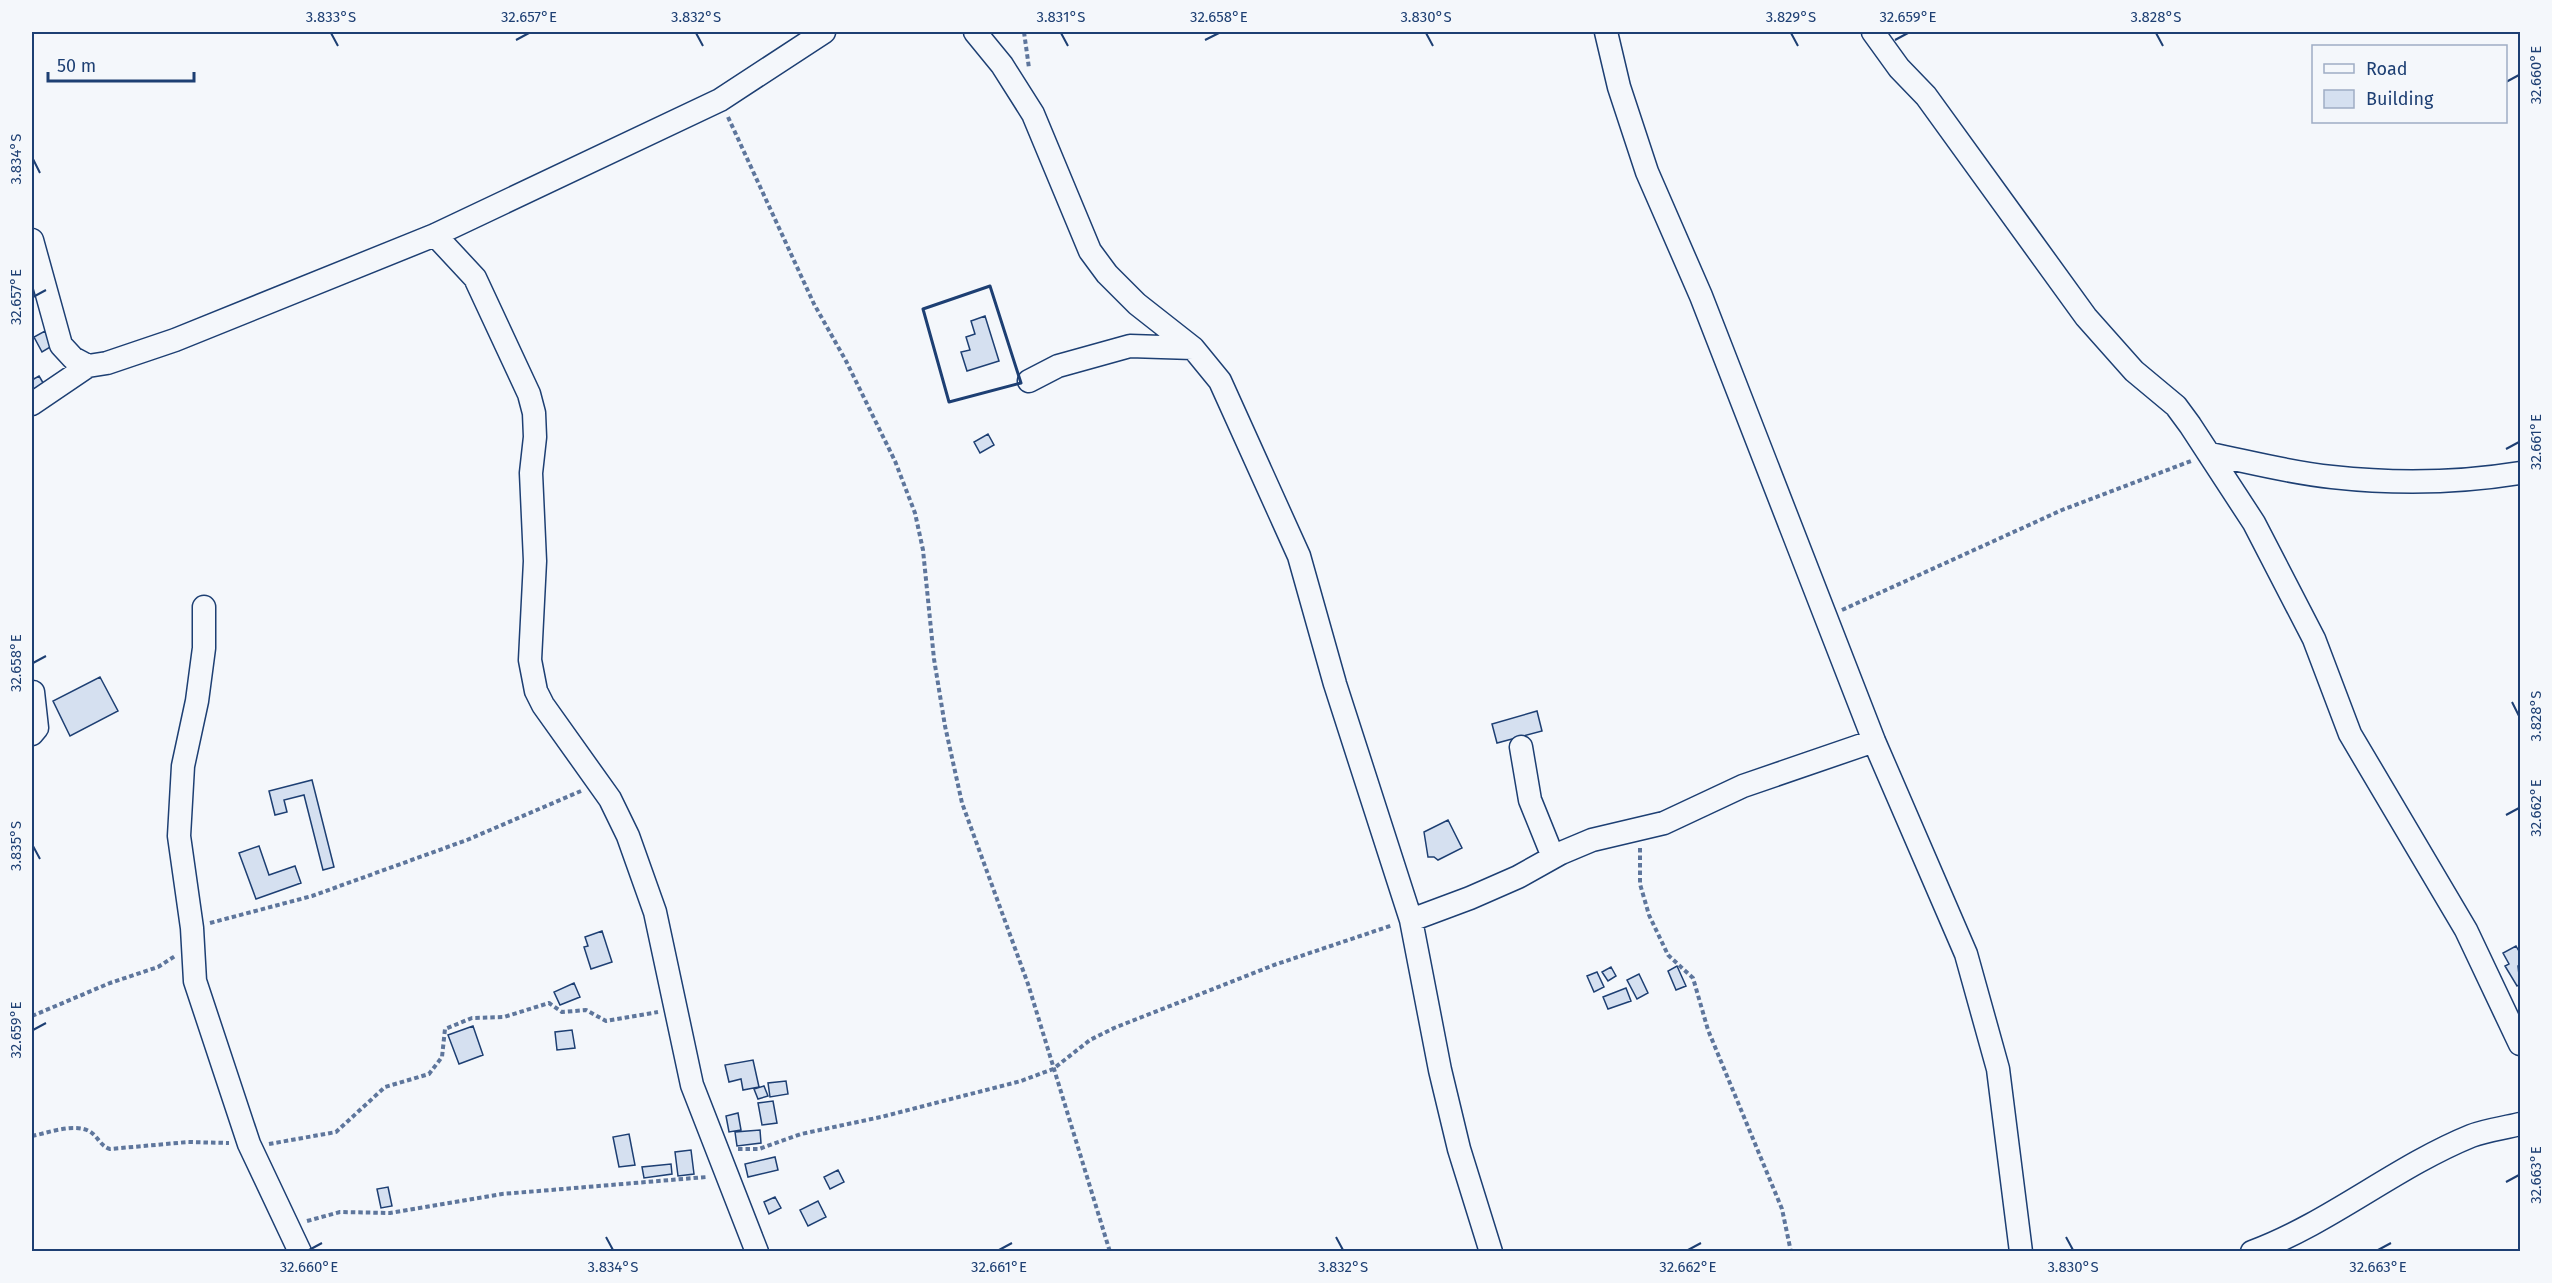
<svg xmlns="http://www.w3.org/2000/svg" width="2552" height="1283" font-family="'Fira Sans',sans-serif">
<style>
.building{fill:#d5e0f0;stroke:#1d3f73;stroke-width:1.5}
.lines{fill:none;stroke-linecap:round;stroke-linejoin:round}
.minor-casing{stroke:#1d3f73;stroke-width:25}
.path{stroke:#5e769c;stroke-width:4;stroke-dasharray:4.5 3;stroke-linecap:butt}
.minor{stroke:#f4f7fb;stroke-width:22}
.wall{stroke:#1d3f73;stroke-width:3}
.ticks{fill:none;stroke:#1d3f73;stroke-width:2}
.neatline{fill:none;stroke:#1d3f73;stroke-width:2}
.ticks-label{font-size:15px;text-anchor:middle;fill:#1d3f73}
</style>
<rect width="100%" height="100%" fill="#f4f7fb"/>
<path class="building" d="M985,316L999,361L967,371L961,352L970,350L966,337L975,334L971,321Z
M45,331L52,346L42,352L34,337Z
M39,376L45,386L33,392L32,380Z
M988,434L994,445L980,453L974,442Z
M100,677L118,711L70,736L53,701Z
M1537,711L1542,731L1497,743L1492,724Z
M312,780L334,867L323,870L304,795L284,800L287,812L275,815L269,791Z
M1448,820L1462,848L1438,860L1434,857H1428L1424,832Z
M259,846L269,875L295,866L301,883L256,899L239,853Z
M602,931L612,962L591,969L584,947L588,946L585,937Z
M2516,946L2520,953V965L2518,966L2520,984L2517,986L2505,966L2509,964L2503,953Z
M1677,966L1686,986L1676,990L1668,971Z
M1611,967L1616,976L1608,981L1602,972Z
M1597,972L1604,987L1594,992L1587,976Z
M1639,974L1648,993L1637,999L1627,980Z
M574,983L580,997L560,1005L554,992Z
M1626,988L1631,1001L1608,1009L1603,997Z
M473,1026L483,1055L459,1064L448,1035Z
M572,1030L575,1048L557,1050L555,1032Z
M753,1060L759,1087L743,1090L741,1079L729,1082L725,1065Z
M786,1081L788,1094L770,1097L768,1083Z
M764,1086L768,1096L758,1099L754,1089Z
M773,1101L777,1123L762,1125L758,1103Z
M738,1113L741,1130L729,1132L726,1116Z
M760,1130L761,1143L737,1146L735,1132Z
M629,1134L635,1165L619,1167L613,1137Z
M691,1150L694,1174L678,1176L675,1152Z
M775,1157L778,1170L748,1177L745,1164Z
M671,1164L672,1174L644,1178L642,1167Z
M838,1170L844,1182L830,1189L824,1177Z
M388,1187L392,1206L381,1208L377,1189Z
M775,1197L781,1208L769,1214L764,1202Z
M818,1201L826,1217L808,1226L800,1210Z"/>
<g class="lines">
<defs>
<path id="minor" d="M975,32L1002,65L1033,114L1090,251L1107,274L1137,304L1193,348L1220,381L1299,556L1335,684L1411,920L1440,1070L1459,1149L1491,1252
M1606,32L1619,87L1647,172L1701,296L1874,741L1966,954L1998,1069L2021,1252
M1873,32L1899,68L1926,96L2086,317L2134,371L2176,406L2190,425L2254,523L2314,639L2350,734L2466,930L2520,1044
M435,235L475,278L529,394L534,413L535,437L531,473L535,561L530,660L536,691L543,705L610,799L628,836L655,912L692,1085L757,1252
M32,240L61,345L73,358L88,366L107,363L175,340L435,235L720,100L824,32
M1029,381L1058,366L1130,346L1193,348
M32,404L88,366
M2210,454C2250,462 2291,473 2332,477C2395,484 2458,483 2520,473
M204,607V648L197,701L183,766L179,836L192,928L195,981L249,1144L300,1252
M32,734L37,728L33,692
M1521,747L1530,800L1553,857
M1411,920L1470,898L1518,877L1561,853L1592,840L1664,823L1743,786L1874,741
M2252,1252C2330,1223 2395,1167 2471,1136C2486,1130 2505,1128 2520,1124"/>
</defs>
<use href="#minor" class="minor-casing"/>
<path class="path" d="M1024,32L1029,68
M728,117L814,304L846,361L895,461L915,513L923,550L934,659L945,726L962,803L1028,984L1110,1252
M1842,610L2062,510L2191,461
M1640,848V884L1649,915L1668,955L1693,978L1708,1030L1782,1209L1791,1252
M210,923L312,896L467,840L581,791
M32,1016L110,983L158,967L175,956
M32,1136C47,1133 74,1123 89,1131C98,1136 100,1146 110,1149L188,1142L229,1143
M269,1144L336,1132L385,1087L429,1074L442,1057L445,1029L472,1018L504,1017L549,1003L562,1012L586,1010L606,1021L658,1012
M738,1149H759L801,1134L881,1117L1021,1081L1053,1069L1090,1040L1114,1028L1274,965L1393,925
M307,1221L340,1212L390,1213L502,1194L707,1177"/>
<use href="#minor" class="minor"/>
<path class="wall" d="M990,286L1021,383L949,402L923,309Z"/>
</g>
<path class="ticks" d="M331,33L338,46M696,33L703,46M1061,33L1068,46M1426,33L1433,46M1791,33L1798,46M2156,33L2163,46M516,40L529,33M1205,40L1219,33M1895,40L1908,33M2506,82L2519,75M33,159L40,173M33,297L46,290M2506,449L2519,442M33,663L46,656M2512,702L2519,716M2506,815L2519,808M33,846L40,859M33,1030L46,1023M2506,1182L2519,1175M606,1237L613,1250M1336,1237L1343,1250M2066,1237L2073,1250M309,1250L322,1243M999,1250L1012,1243M1688,1250L1701,1243M2378,1250L2391,1243"/>
<rect width="2552" height="1283" fill="none" stroke="#f4f7fb" stroke-width="66"/>
<rect x="2312" y="45" width="195" height="78" fill="#f4f7fb" stroke="#9eadc5" stroke-width="1.5"/>
<rect x="2324" y="64" width="30" height="9" fill="#f4f7fb" stroke="#9eadc5" stroke-width="1.5"/>
<text x="2366" y="75" font-size="18" fill="#1d3f73">Road</text>
<rect x="2324" y="90" width="30" height="18" fill="#d5e0f0" stroke="#9eadc5" stroke-width="1.5"/>
<text x="2366" y="105" font-size="18" fill="#1d3f73">Building</text>
<path d="M48 72v9h146v-9" fill="none" stroke="#1d3f73" stroke-width="3"/>
<text x="57" y="72" font-size="18" fill="#1d3f73" stroke="#f4f7fb" stroke-width="4.5" paint-order="stroke">50 m</text>
<rect x="33" y="33" width="2486" height="1217" class="neatline"/>
<g class="ticks-label">
<text x="331" y="22">3.833°S</text>
<text x="529" y="22">32.657°E</text>
<text x="696" y="22">3.832°S</text>
<text x="1061" y="22">3.831°S</text>
<text x="1219" y="22">32.658°E</text>
<text x="1426" y="22">3.830°S</text>
<text x="1791" y="22">3.829°S</text>
<text x="1908" y="22">32.659°E</text>
<text x="2156" y="22">3.828°S</text>
<text transform="translate(2536 75) rotate(-90)" y="5">32.660°E</text>
<text transform="translate(16 159) rotate(-90)" y="5">3.834°S</text>
<text transform="translate(16 297) rotate(-90)" y="5">32.657°E</text>
<text transform="translate(2536 442) rotate(-90)" y="5">32.661°E</text>
<text transform="translate(16 663) rotate(-90)" y="5">32.658°E</text>
<text transform="translate(2536 716) rotate(-90)" y="5">3.828°S</text>
<text transform="translate(2536 808) rotate(-90)" y="5">32.662°E</text>
<text transform="translate(16 846) rotate(-90)" y="5">3.835°S</text>
<text transform="translate(16 1030) rotate(-90)" y="5">32.659°E</text>
<text transform="translate(2536 1175) rotate(-90)" y="5">32.663°E</text>
<text x="309" y="1272">32.660°E</text>
<text x="613" y="1272">3.834°S</text>
<text x="999" y="1272">32.661°E</text>
<text x="1343" y="1272">3.832°S</text>
<text x="1688" y="1272">32.662°E</text>
<text x="2073" y="1272">3.830°S</text>
<text x="2378" y="1272">32.663°E</text>
</g>
</svg>
